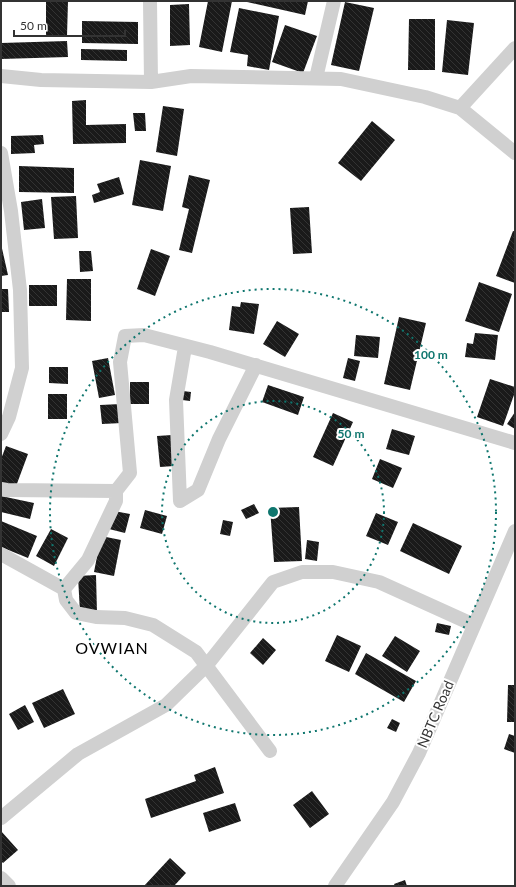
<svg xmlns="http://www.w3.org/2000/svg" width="516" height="887" font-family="Lato,sans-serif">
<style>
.building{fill:url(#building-back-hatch)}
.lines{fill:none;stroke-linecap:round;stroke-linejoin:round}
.street{stroke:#d0d0d0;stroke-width:14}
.ring{fill:none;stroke:#0f766e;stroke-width:2;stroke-dasharray:2 4}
.labels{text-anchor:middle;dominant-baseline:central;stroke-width:4;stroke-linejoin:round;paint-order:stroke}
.street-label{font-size:14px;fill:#333;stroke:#fff}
.quarter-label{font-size:16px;letter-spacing:1px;fill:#000;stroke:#fff}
.centre{fill:#0f766e;stroke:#fff;stroke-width:2}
.ring-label{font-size:12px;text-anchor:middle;font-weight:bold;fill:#0f766e;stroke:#fff;stroke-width:4;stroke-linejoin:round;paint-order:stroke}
</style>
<defs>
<pattern id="building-back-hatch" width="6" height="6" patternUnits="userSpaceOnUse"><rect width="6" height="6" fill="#1a1a1a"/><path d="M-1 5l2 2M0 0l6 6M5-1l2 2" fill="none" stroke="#333"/></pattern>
</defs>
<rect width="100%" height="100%" fill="#fff"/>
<path class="building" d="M46,1H68L67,36H46Z
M208,1H232L222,52L199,47Z
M247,1H308L305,15L247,2Z
M345,2L374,8L359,71L331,65Z
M189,4L190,45L170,46V5Z
M239,8L279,16L269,70L247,66L248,55L230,52Z
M409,19H435V70H408Z
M447,20L474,23L468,75L442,72Z
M82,21L138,22V44L82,43Z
M285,25L317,36L303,73L272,62Z
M67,41L68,57L1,59V43Z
M81,49L127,50V61L81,60Z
M86,100V125L126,124V143L73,144L72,101Z
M163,106L184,109L177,156L156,152Z
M133,113H145L146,131H135Z
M372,121L395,140L361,181L338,163Z
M43,135L44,144L34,145L35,153L11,154V136Z
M140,160L171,166L163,211L132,205Z
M19,166L74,168V193L19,192Z
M189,175L210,180L192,253L179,250L189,209L182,207Z
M119,177L124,194L94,203L92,195L100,192L97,184Z
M76,196L78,238L54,239L51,197Z
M42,199L45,228L24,230L21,202Z
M309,207L312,253L293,254L290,208Z
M513,231H515V283L496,276Z
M1,244L8,275L1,276Z
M151,249L170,256L155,296L137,289Z
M79,251H91L93,271L80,272Z
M67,279H91V321L66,320Z
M479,282L512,294L499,332L465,321Z
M29,285H57V306H29Z
M1,289H8L9,312H1Z
M241,302L259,304L254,334L229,330L232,306L240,307Z
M399,317L426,323L410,390L384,384Z
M277,321L299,334L285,357L263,344Z
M475,333L498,335L495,360L465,357L467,343L473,344Z
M356,335L380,337L378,358L354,356Z
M108,358L115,395L99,398L92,361Z
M348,358L360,361L355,381L343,378Z
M49,367H68V384L49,383Z
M490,379L515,387V392L503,426L477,417Z
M130,382H149V404H130Z
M268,385L304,397L298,415L262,402Z
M183,391L191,392L190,401L182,400Z
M48,394H67V419H48Z
M121,404L122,423L102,424L100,405Z
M515,412V429L507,424Z
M333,413L353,422L333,466L313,457Z
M392,429L415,436L409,455L386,449Z
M172,435L174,466L160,467L157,436Z
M6,446L28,454L15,489L1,484V459Z
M380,459L402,468L393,488L372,479Z
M1,496L34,503L30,519L1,512Z
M254,504L259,513L246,519L241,510Z
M299,507L302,561L274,562L270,508Z
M145,510L167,516L162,534L140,528Z
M114,511L130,514L125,533L109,529Z
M376,513L398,522L388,545L366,536Z
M223,520L233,522L230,536L220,534Z
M1,521L37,536L28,558L1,547Z
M413,523L462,546L449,574L400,551Z
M51,529L68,538L54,566L36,556Z
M101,536L121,540L114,576L94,572Z
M307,540L319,542L317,561L305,559Z
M96,575L97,613H80L78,576Z
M437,623L451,626L449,635L435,632Z
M337,635L361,646L349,672L325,661Z
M395,636L420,651L407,672L382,656Z
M263,638L276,650L263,665L250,653Z
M366,653L416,681L404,702L355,674Z
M508,685H515V722H507Z
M63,689L75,714L44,728L32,703Z
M25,705L34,722L18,730L9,714Z
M392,719L400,723L396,732L387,728Z
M509,734L515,736V753L504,749Z
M215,767L224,793L151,818L145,799L196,781L194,775Z
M312,791L329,814L310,828L293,805Z
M235,803L241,821L209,832L203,813Z
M1,831L18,850L3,863L1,861Z
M170,858L186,873L174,886H144Z
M405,880L407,886H395L394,884Z"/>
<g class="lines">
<path class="street" d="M150,1L151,82
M1,76L41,80L151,82L191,76L341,79L425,97L460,108L515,153
M316,78L334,1
M460,108L515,48
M1,153L11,211L20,290L22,368L9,417L1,434
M185,347L176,400L180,501L198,490L219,439L256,365
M1,489L7,490L116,491
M1,554L64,589
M270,751L196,652L153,625L125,618L96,617L76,613L66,600L64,589L88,560L116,501V491L130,473L120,362L125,336L144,335L210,352L515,443
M1,818L78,754L166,705L207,665L273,582L302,572H333L379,582L474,625
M1,878L9,886
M335,886L393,802L419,753L515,531"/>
</g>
<g class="ring">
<circle cx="273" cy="512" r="111"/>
<circle cx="273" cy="512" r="223"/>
</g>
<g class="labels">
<g class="street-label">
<text transform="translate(435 714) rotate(-67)">NBTC Road</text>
</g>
<g class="quarter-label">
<text x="112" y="647">OVWIAN</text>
</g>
</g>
<circle cx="273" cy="512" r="6" class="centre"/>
<g class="ring-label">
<text x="431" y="359">100 m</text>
<text x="351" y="438">50 m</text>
</g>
<rect width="516" height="887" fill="none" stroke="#333333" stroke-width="4"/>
<path d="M14 30v6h111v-6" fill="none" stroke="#333333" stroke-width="2"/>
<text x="20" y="30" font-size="12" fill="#333333" stroke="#ffffff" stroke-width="3" paint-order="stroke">50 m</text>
</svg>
